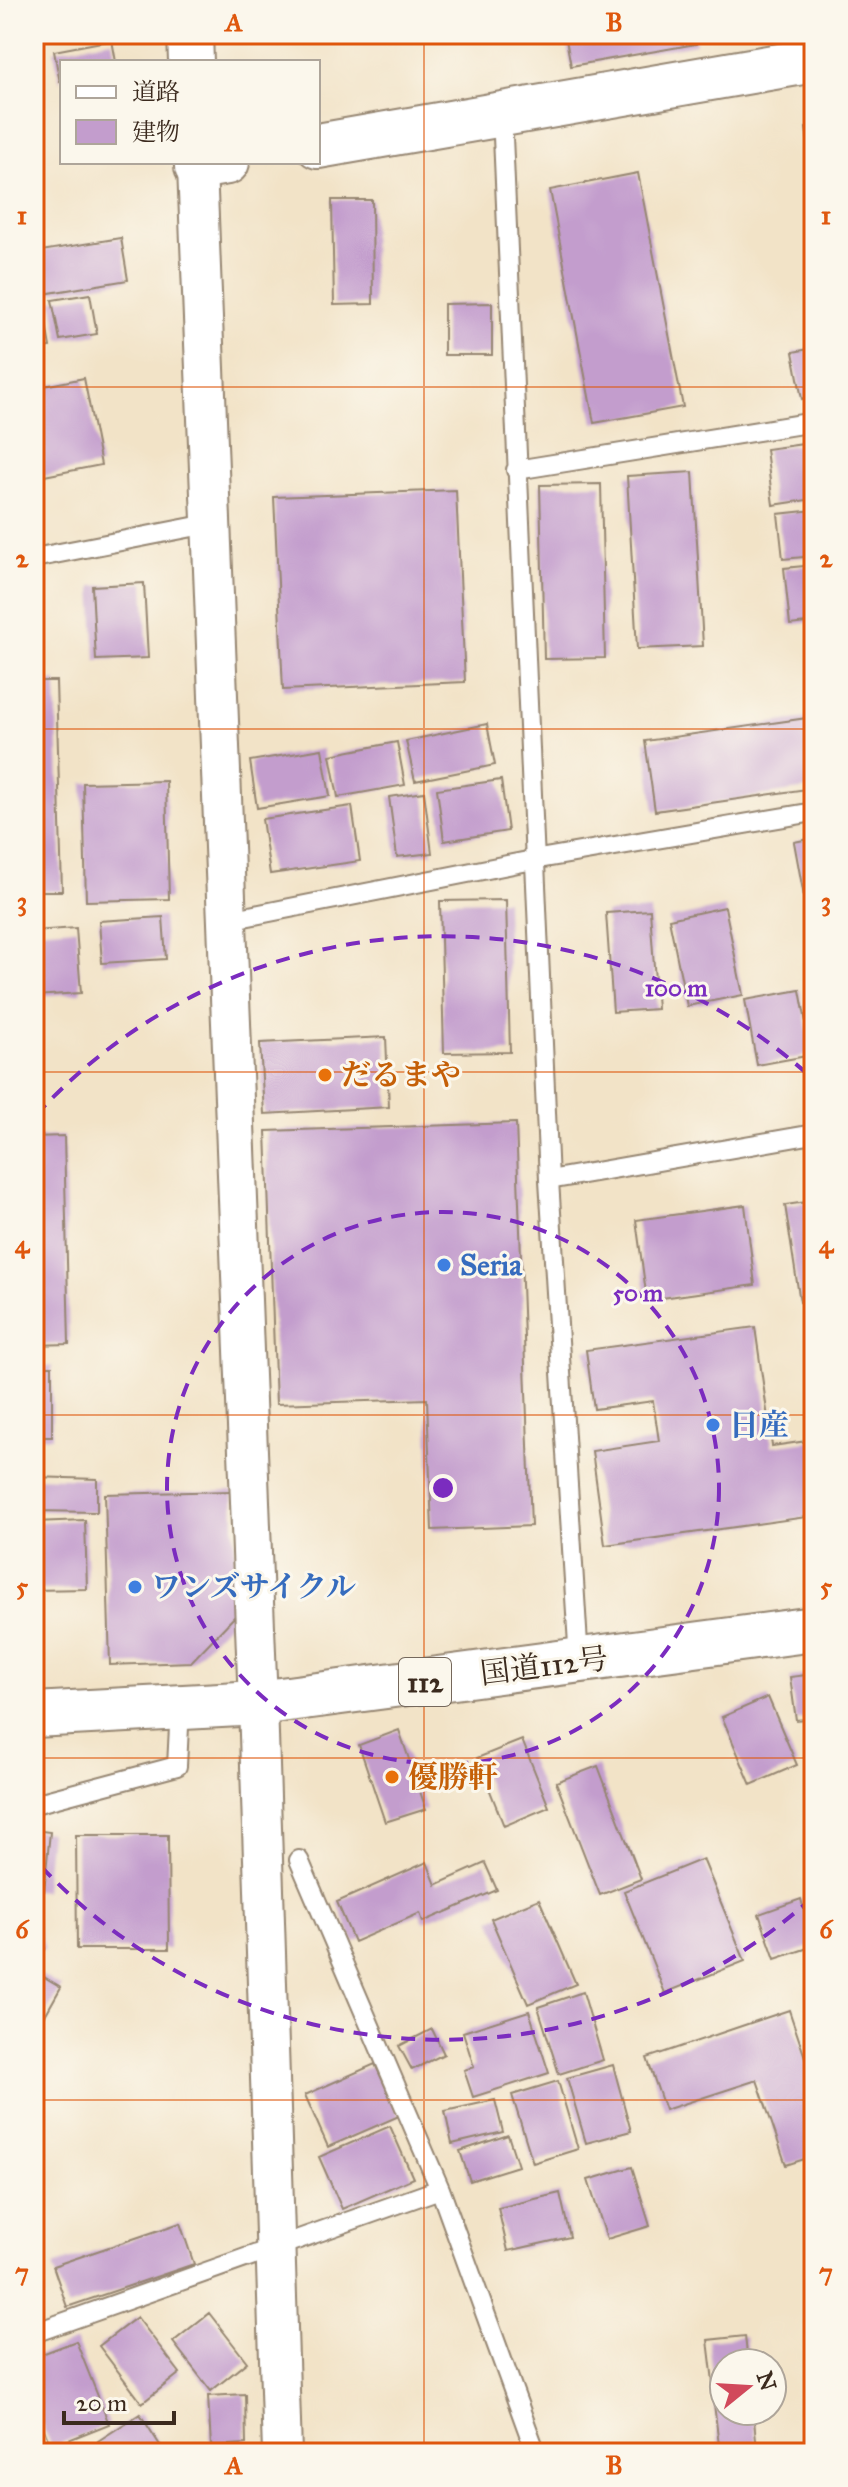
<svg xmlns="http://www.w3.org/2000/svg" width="848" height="2487" font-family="'IM FELL Great Primer','Noto Serif JP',serif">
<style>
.building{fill:#c39dcd}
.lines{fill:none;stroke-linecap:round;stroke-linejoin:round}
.lane-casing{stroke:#968672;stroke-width:22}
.street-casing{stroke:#968672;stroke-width:42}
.secondary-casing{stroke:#968672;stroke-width:48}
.highway-casing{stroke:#968672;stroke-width:48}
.lane{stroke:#fff;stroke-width:18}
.street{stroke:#fff;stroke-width:38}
.secondary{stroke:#fff;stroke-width:44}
.highway{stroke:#fff;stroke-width:44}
.grid{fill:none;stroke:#df570d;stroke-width:2;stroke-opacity:0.55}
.ring{fill:none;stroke:#7b2cbf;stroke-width:4;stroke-dasharray:14 10}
.food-dot{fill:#e8710a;stroke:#fbf7ec;stroke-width:3}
.shop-dot{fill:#3f7fe0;stroke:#fbf7ec;stroke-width:3}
.labels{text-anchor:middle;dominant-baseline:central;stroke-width:6;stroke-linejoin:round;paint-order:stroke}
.shield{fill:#fbf7ec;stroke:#75685c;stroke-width:2}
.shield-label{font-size:28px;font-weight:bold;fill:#3b2a1e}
.food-label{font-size:30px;font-weight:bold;fill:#c56008;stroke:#fbf7ec;text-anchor:start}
.shop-label{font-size:30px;font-weight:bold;fill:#366cbe;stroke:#fbf7ec;text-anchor:start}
.street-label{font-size:30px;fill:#3b2a1e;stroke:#fbf7ec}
.centre{fill:#7b2cbf;stroke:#fbf7ec;stroke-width:4}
.ring-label{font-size:24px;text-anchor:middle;font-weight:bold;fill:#7b2cbf;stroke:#fbf7ec;stroke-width:6;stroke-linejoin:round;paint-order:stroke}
.neatline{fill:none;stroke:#df570d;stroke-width:3}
.grid-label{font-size:26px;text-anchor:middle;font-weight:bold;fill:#df570d}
</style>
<rect width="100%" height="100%" fill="#fbf7ec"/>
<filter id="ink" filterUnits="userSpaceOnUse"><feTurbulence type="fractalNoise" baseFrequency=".0125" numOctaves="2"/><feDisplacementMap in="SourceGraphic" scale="16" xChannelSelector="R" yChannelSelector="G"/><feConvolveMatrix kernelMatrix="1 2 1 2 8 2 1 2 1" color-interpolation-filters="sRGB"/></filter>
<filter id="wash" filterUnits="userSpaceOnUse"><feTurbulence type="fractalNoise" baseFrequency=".006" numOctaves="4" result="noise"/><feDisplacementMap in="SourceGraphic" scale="32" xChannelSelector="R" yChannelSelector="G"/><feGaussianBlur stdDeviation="1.8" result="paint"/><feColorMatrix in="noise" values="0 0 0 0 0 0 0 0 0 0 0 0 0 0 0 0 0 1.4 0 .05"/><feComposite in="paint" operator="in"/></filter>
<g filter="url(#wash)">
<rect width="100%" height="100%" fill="#f2e3c7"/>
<g id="blocks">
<path class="building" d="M565,34H694L696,44L571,66Z
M112,40L116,62H62L60,83L54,51Z
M814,127V166H812L806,128Z
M638,173L683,407L594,423L550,190Z
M332,200H372L373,304L334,305Z
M121,238L128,280L43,294L35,252Z
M90,294L97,334L60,340L52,300Z
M42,301L50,347L34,349V302Z
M492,303V355H444V304Z
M814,348V397L802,399L793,352Z
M84,378L101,465L34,478V388Z
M811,443L814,499L773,505L766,449Z
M693,472L703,646L637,649L627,476Z
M601,484L605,658L544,659L540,485Z
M456,490L465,682L283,690L274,497Z
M814,510V556L783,559L778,514Z
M814,565V622L790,625L784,568Z
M144,583L148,658L96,660L92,586Z
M34,681H56L62,891H34Z
M814,717V788L655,811L645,741Z
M487,724L495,765L415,781L406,741Z
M397,742L405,785L338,797L330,755Z
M322,749L330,796L257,808L250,761Z
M501,780L508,831L444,841L437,789Z
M166,781L169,899L86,901L83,783Z
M424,792L432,853L397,857L389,797Z
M352,806L360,861L270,874L262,819Z
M814,838V940H812L794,842Z
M506,900L510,1052L444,1053L440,901Z
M725,907L743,995L687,1006L669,919Z
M650,910L657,1009L613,1012L606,913Z
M163,917L166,959L102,963L99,921Z
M76,928L81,993L34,996V931Z
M800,990L812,1055L757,1065L745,1000Z
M386,1037L389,1107L264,1114L260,1043Z
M516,1123L531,1526L432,1530L427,1399L276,1404L266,1131Z
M64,1136L69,1344L34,1345V1137Z
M814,1201V1300L800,1302L785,1205Z
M745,1205L755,1285L647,1300L636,1220Z
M755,1327L772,1446L814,1440V1516L605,1545L592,1451L659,1441L653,1401L594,1409L586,1350Z
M34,1366H52V1437H34Z
M34,1477L97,1479V1512L34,1511Z
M233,1491L237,1614L191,1662L110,1665L105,1494Z
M85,1520L87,1589L34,1590V1522Z
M814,1674V1718L796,1720L790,1677Z
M768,1697L797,1765L751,1785L722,1717Z
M399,1730L426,1809L385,1822L359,1745Z
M522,1740L549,1807L504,1826L477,1758Z
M598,1766L641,1879L600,1895L556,1782Z
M34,1830L50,1832L44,1891L34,1890Z
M76,1835H168L169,1949H77Z
M703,1859L745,1961L665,1993L624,1891Z
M427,1862L436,1885L485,1863L497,1890L423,1922L420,1913L354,1942L337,1902Z
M539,1899L576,1984L528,2004L491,1919Z
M801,1899L814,1946L775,1959L759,1914Z
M34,1916L45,1949L34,1953Z
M34,1971L61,1987L34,2035Z
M583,1992L603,2060L559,2074L538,2007Z
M789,2010L814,2084V2156L786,2165L757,2080L665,2110L647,2058Z
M529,2011L549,2073L473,2097L464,2070L474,2067L463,2032Z
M432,2029L444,2054L412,2070L399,2046Z
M375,2064L399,2116L328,2147L305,2095Z
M613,2065L631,2131L586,2143L567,2078Z
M558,2081L578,2149L533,2163L512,2095Z
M495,2100L503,2132L452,2144L445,2111Z
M390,2126L413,2178L342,2209L319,2157Z
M508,2135L518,2166L470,2181L460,2151Z
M632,2167L650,2226L607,2239L588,2180Z
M560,2193L570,2237L508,2251L498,2208Z
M180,2223L194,2264L67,2307L53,2266Z
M209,2313L247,2362L211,2391L173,2342Z
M137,2317L180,2373L142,2403L99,2346Z
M745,2336L748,2363H724V2388L714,2390L708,2340Z
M76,2341L109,2424L51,2447L34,2405V2357Z
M245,2394L246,2444L211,2446L208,2396Z
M724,2403V2411H753L757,2449L720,2453L714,2404Z
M140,2414L165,2453H105L98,2441Z"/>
</g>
</g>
<g filter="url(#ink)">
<use href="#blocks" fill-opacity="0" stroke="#968672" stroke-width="2"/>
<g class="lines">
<defs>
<path id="lane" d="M502,114L549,1180L579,1661
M516,470L814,422
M34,558L213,523
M229,920L533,860L814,812
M549,1180L814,1134
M34,1804L177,1766L180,1707
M299,1860L440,2189
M34,2333L440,2189L536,2453"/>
<path id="street" d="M197,167L258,1703L282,2453"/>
<path id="secondary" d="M190,34L191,62
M318,146L814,60
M197,162V167L227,162"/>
<path id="highway" d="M34,1715L258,1703L814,1629"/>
</defs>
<use href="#lane" class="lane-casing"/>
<use href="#street" class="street-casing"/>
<use href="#secondary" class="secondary-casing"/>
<use href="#highway" class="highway-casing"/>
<use href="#lane" class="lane"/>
<use href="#street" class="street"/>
<use href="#secondary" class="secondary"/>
<use href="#highway" class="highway"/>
</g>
</g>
<path class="grid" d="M424,34V2453M34,387H814M34,729H814M34,1072H814M34,1415H814M34,1758H814M34,2100H814"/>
<g class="ring">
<circle cx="443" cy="1488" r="276"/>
<path d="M812 1898A552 552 0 0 1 36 1861M36 1115A552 552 0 0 1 812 1078"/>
</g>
<g class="food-dot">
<circle cx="325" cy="1075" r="8"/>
<circle cx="392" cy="1777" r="8"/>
</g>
<g class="shop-dot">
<circle cx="444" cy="1265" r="8"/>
<circle cx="713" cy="1425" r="8"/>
<circle cx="135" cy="1587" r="8"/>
</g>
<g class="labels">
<rect class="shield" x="399" y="1658" width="52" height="48" rx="6"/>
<g class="shield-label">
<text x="425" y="1682">112</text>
</g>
<g class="food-label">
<text x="341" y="1075">だるまや</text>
<text x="408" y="1777">優勝軒</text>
</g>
<g class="shop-label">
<text x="460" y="1265">Seria</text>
<text x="729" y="1425">日産</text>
<text x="151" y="1587">ワンズサイクル</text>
</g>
<g class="street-label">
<text transform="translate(544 1666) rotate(-7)">国道112号</text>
</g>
</g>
<circle cx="443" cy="1488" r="12" class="centre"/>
<g class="ring-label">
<text x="676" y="996">100 m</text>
<text x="638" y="1301">50 m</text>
</g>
<rect width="848" height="2487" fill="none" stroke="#fbf7ec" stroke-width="88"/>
<rect x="60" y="60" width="260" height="104" fill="#fbf7ec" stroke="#aea59a" stroke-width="2"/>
<rect x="76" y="86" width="40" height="12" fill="#ffffff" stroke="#aea59a" stroke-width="2"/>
<text x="132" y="100" font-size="24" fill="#3b2a1e">道路</text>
<rect x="76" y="120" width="40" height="24" fill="#c39dcd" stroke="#aea59a" stroke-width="2"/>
<text x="132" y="140" font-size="24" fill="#3b2a1e">建物</text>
<g transform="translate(748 2387) rotate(72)"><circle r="38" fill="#fbf7ec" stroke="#aea59a" stroke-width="2"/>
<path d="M0-6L14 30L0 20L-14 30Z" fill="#d1495b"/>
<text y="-12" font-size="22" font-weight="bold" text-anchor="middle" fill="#3b2a1e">N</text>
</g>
<path d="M64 2411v12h110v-12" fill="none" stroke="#3b2a1e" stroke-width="4"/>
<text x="76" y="2411" font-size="24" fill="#3b2a1e" stroke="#fbf7ec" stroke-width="6" paint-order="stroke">20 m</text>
<rect x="44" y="44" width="760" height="2399" class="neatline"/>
<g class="grid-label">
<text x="234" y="31">A</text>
<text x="614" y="31">B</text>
<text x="22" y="224">1</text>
<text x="826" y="224">1</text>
<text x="22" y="567">2</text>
<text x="826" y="567">2</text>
<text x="22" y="910">3</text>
<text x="826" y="910">3</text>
<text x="22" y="1253">4</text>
<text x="826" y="1253">4</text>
<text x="22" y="1595">5</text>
<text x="826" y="1595">5</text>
<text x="22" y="1938">6</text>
<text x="826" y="1938">6</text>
<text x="22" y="2281">7</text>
<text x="826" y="2281">7</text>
<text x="234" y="2474">A</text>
<text x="614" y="2474">B</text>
</g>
</svg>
